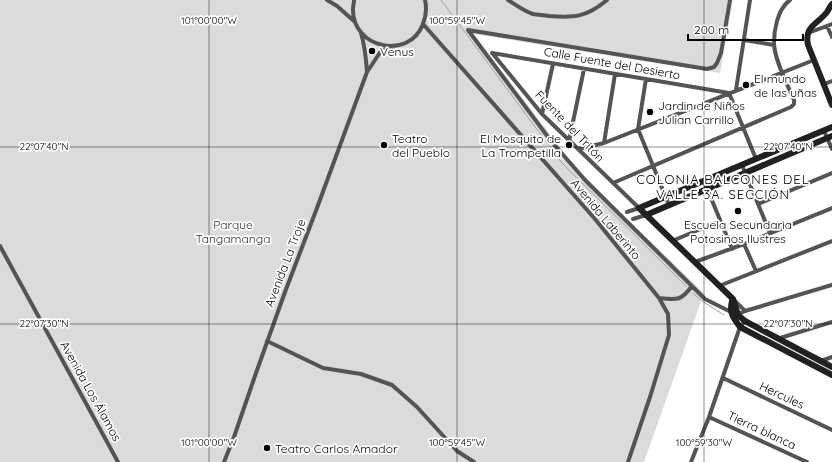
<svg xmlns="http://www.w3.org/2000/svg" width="832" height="462" font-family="Quicksand,sans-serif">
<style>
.green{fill:#dbdbdb}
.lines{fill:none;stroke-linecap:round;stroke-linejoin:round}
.stream{stroke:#a2a2a2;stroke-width:1}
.street{stroke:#545454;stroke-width:4}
.secondary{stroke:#212121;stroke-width:6}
.ticks{fill:none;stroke:#000;stroke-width:1;stroke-opacity:0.45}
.poi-dot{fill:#000;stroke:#fff;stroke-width:1.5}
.labels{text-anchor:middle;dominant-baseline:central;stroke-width:3.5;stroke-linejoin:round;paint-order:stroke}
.poi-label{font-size:12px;fill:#000;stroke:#fff;text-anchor:start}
.street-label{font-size:12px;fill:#000;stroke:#fff}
.park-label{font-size:12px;fill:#323232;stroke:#fff}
.neighbourhood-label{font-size:13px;letter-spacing:1px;fill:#000;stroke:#fff}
.ticks-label{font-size:10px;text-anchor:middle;fill:#000;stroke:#fff;stroke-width:3.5;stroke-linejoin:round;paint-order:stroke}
</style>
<rect width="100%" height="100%" fill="#fff"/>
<path class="green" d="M0,0H733L720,73L473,34L521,96L571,162L607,200L704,293L644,462H0Z"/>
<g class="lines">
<path class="stream" d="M441,0L562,163L687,287
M693,293L702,301L724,315"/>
<path class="street" d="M327,0L337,6L355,22
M354,0C354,3 353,6 353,9C352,48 409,61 423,24C426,16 427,8 425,0
M508,0C516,5 524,11 533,14C538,15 544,15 549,16C574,18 587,17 607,0
M730,0L721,53L717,63L714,67L707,69L468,30L551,141L585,180L705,299L731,312
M423,24L595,219L659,298L668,314L669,335L650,397L628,462
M827,26L832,37
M361,33C365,46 366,58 367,72
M808,33L832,24
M744,40L774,45
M492,53L729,93L756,159
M493,54L542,114L639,208L627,212
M646,79L638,129L669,205
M824,84L832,81
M736,90L750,0
M542,114L553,64
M824,131L832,149
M569,141L584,69
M604,143L615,74
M578,149L604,143L814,60
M742,165L770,233
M704,181L732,249
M613,183L791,107L794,104V100C788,86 774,59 774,43C774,36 775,28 777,21C779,14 783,5 790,0
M758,204L832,173
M633,219L646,215
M672,241L720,221
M744,244L756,271
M0,246L118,462
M695,262L744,244L832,208
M719,286L832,241
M659,298C677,300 681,301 692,286
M735,301L745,311
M737,315L745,311L832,285
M777,339L832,322
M267,341L323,368L361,374L392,385L417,407L457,451L474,462
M821,361L832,357
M723,378L832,430
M709,417L807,462
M224,462L234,437L256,373L285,292L317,208L367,72L381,51L392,47
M691,462L709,417L740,327L745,321"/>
<path class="secondary" d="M832,4C830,6 829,9 827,12C817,25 804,26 808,45L832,105
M832,127L639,208L733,299L738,315L745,321L832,367
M646,215L832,136
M732,301C729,313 733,317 740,327L832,375"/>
</g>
<path class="ticks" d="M209,0V462M457,0V462M704,0V462M0,147H832M0,324H832"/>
<g class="poi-dot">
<circle cx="372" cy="51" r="4"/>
<circle cx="746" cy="85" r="4"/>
<circle cx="650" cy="112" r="4"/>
<circle cx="384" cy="145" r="4"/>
<circle cx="569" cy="145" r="4"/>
<circle cx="738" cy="211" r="4"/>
<circle cx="267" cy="448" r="4"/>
</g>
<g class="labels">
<g class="poi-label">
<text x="380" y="51">Venus</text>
<text x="754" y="78">El mundo<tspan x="754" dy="14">de las uñas</tspan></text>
<text x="658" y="105">Jardin de Niños<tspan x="658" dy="14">Julian Carrillo</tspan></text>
<text x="392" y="138">Teatro<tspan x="392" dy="14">del Pueblo</tspan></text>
<text x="561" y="138" text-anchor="end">El Mosquito de<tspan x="561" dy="14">La Trompetilla</tspan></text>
<text x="738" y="224" text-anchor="middle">Escuela Secundaria<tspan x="738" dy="14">Potosinos Ilustres</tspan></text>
<text x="275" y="448">Teatro Carlos Amador</text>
</g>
<g class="street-label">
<text transform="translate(612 63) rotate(10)">Calle Fuente del Desierto</text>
<text transform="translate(570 126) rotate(46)">Fuente del Tritón</text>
<text transform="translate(606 219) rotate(50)">Avenida Laberinto</text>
<text transform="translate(285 263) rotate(-69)">Avenida La Troje</text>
<text transform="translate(91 391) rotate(61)">Avenida Los Álamos</text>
<text transform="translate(782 395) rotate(25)">Hercules</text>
<text transform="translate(762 430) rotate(25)">Tierra blanca</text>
</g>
<g class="park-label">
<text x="233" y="224">Parque<tspan x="233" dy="14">Tangamanga</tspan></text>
</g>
<g class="neighbourhood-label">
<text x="723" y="179">COLONIA BALCONES DEL<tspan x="723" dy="15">VALLE 3A. SECCIÓN</tspan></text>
</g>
</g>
<g class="ticks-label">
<text x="209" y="24">101°00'00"W</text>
<text x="457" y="24">100°59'45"W</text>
<text x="44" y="150">22°07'40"N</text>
<text x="788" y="150">22°07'40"N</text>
<text x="44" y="327">22°07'30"N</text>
<text x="788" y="327">22°07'30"N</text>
<text x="209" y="446">101°00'00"W</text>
<text x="457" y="446">100°59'45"W</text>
<text x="704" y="446">100°59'30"W</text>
</g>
<path d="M688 34v6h115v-6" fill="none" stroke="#000000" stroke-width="2"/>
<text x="694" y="34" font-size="12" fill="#000000" stroke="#ffffff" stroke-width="3" paint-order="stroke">200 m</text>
</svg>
